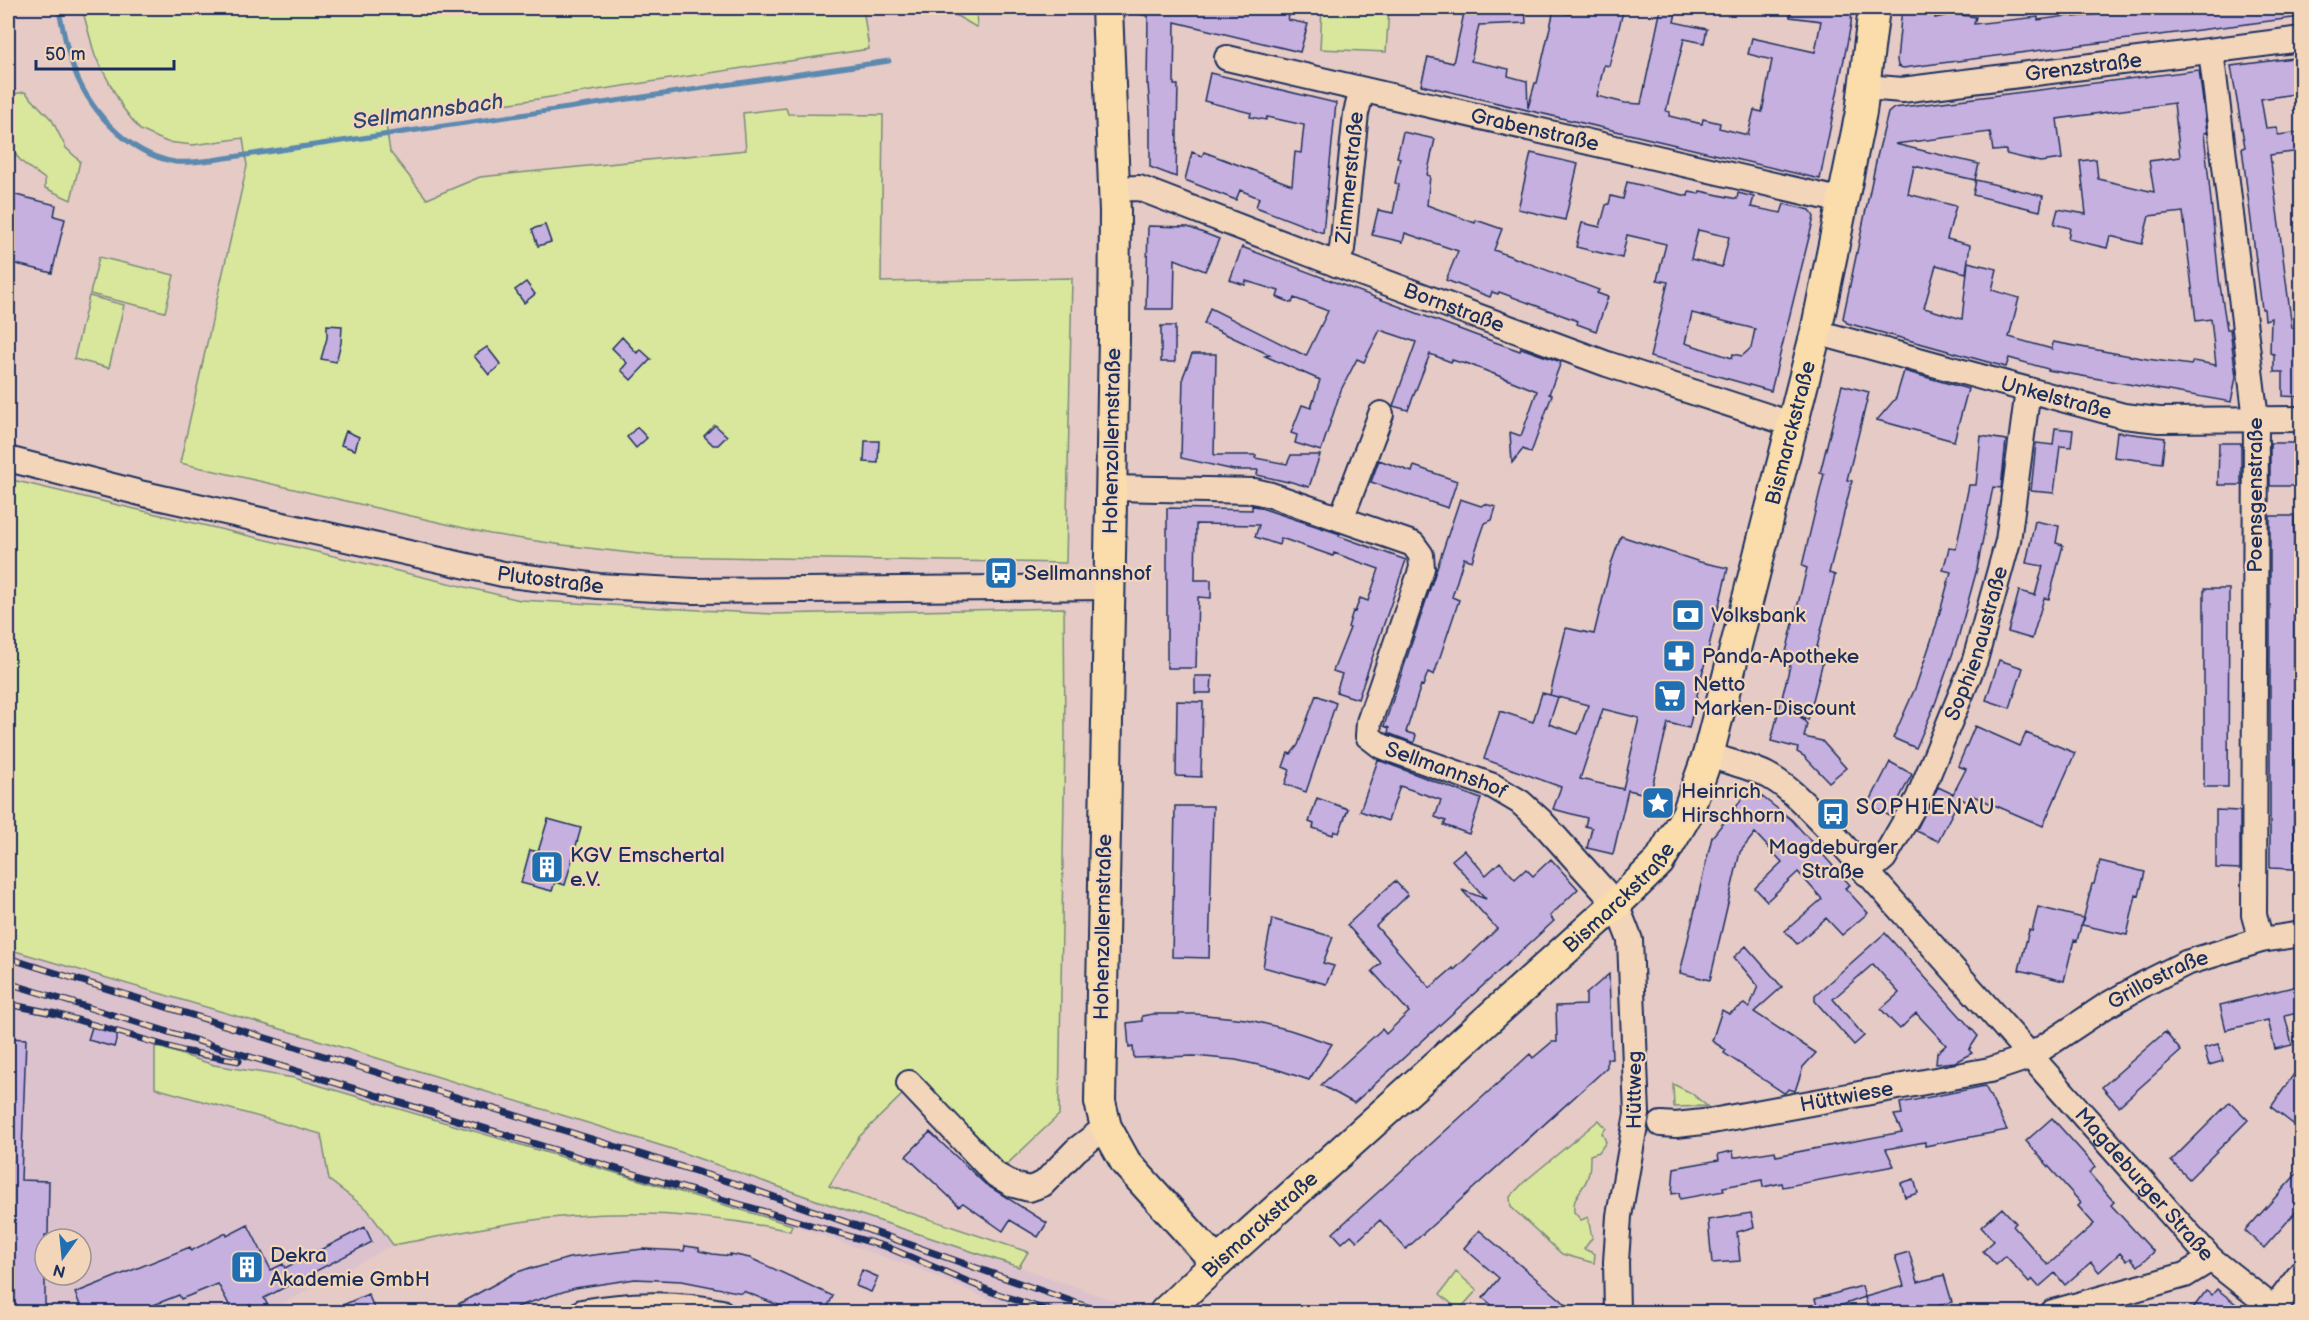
<svg xmlns="http://www.w3.org/2000/svg" width="2309" height="1320" font-family="'Balsamiq Sans',sans-serif">
<style>
.built{fill:#dcc2cd;fill-rule:evenodd}
.green{fill:#d8e79b;stroke:#7a8b7c;stroke-width:1.5}
.lines{fill:none;stroke-linecap:round;stroke-linejoin:round}
.stream{stroke:#5b89af;stroke-width:5}
.building{fill:#c6b0e0;stroke:#1b2f5e;stroke-width:1.5;fill-rule:evenodd}
.minor-casing{stroke:#1b2f5e;stroke-width:28}
.major-casing{stroke:#1b2f5e;stroke-width:34}
.minor{stroke:#f3d5b9;stroke-width:24}
.major{stroke:#faddab;stroke-width:30}
.rail-casing{stroke:#1b2f5e;stroke-width:7}
.rail{stroke:#f3d5b9;stroke-width:4.5;stroke-dasharray:14;stroke-linecap:butt}
.labels{text-anchor:middle;dominant-baseline:central;stroke-width:4.5;stroke-linejoin:round;paint-order:stroke}
.street-label{font-size:21px;fill:#1b2f5e;stroke:#f3d5b9}
.poi-label{font-size:21px;fill:#1b2f5e;stroke:#f3d5b9;text-anchor:start}
.water-label{font-size:22px;font-style:italic;fill:#2b4672;stroke:#f3d5b9}
.neighbourhood-label{font-size:22px;letter-spacing:1.5px;fill:#1b2f5e;stroke:#f3d5b9}
</style>
<rect width="100%" height="100%" fill="#e6cac5"/>
<filter id="ink" filterUnits="userSpaceOnUse"><feTurbulence type="fractalNoise" baseFrequency=".0167" numOctaves="2"/><feDisplacementMap in="SourceGraphic" scale="12" xChannelSelector="R" yChannelSelector="G"/><feConvolveMatrix kernelMatrix="1 2 1 2 8 2 1 2 1" color-interpolation-filters="sRGB"/></filter>
<g filter="url(#ink)">
<path class="built" d="M8,949L325,1042L672,1149L816,1200L1019,1267L1146,1312H1018L919,1269L792,1225L294,1078L214,1065L156,1046L155,1088L321,1134L329,1180L367,1209L393,1245L267,1312H24L8,1308ZM45,1239H81V1275H45Z"/>
<path class="green" d="M82,8H863L869,49L484,107L385,118L390,152L427,199L480,177L746,150L743,113L786,108L788,114L883,115L881,282L1072,278L1066,563L656,556L563,545L490,534L180,463L247,166L243,138L193,145L167,142L140,130L123,108L95,56Z
M943,8H976L977,27H976Z
M1322,8H1389L1386,52L1320,49Z
M25,92L52,120L66,148L80,161L71,200L45,188V179C37,173 29,168 22,162C4,145 7,117 8,95Z
M99,257L174,275L165,312L90,294Z
M89,296L124,305L109,368L74,359Z
M8,479L520,600L773,614L1064,608L1065,733L1059,1115L1005,1166L996,1160L931,1091L902,1095L859,1137L829,1186L1028,1252L1019,1267L816,1200L672,1149L325,1042L8,949Z
M155,1046L214,1065L294,1078L792,1225L790,1231C719,1216 645,1210 573,1216C513,1220 452,1235 393,1245L367,1209L329,1180L321,1134L155,1088Z
M1673,1084L1691,1093L1707,1106L1674,1107Z
M1599,1120L1606,1128L1602,1133L1606,1142L1599,1152L1590,1155C1590,1165 1590,1176 1584,1185C1577,1196 1573,1199 1574,1212L1581,1220L1588,1217L1592,1238L1584,1249L1595,1254L1594,1263L1562,1254L1511,1207L1510,1197L1524,1182Z
M1456,1272L1477,1290L1459,1310L1440,1294Z"/>
<g class="lines">
<path class="stream" d="M58,8C63,25 65,44 71,61C86,107 125,153 175,162C187,163 201,161 212,160L889,61"/>
</g>
<path class="building" d="M1137,8H1254L1289,15L1288,20L1308,24L1300,52L1175,22L1174,85H1178L1176,177L1150,167V111L1148,84H1147L1148,16L1136,13Z
M1462,8H1525L1526,23L1479,25L1471,61L1509,69L1508,76L1527,81L1528,108L1535,83H1537L1554,10L1569,14L1571,8H1624L1609,66L1604,65L1597,96L1625,103L1641,104L1661,8H1677L1674,22L1707,29L1704,43L1684,39L1666,111L1670,112L1669,116L1702,124L1703,119L1720,123L1719,128L1748,135L1754,110L1762,112L1772,60L1748,54L1752,38L1815,52L1821,21L1790,17L1791,8H1852L1851,24L1820,179L1421,85L1428,57L1453,63L1463,18Z
M1902,8H1936L1935,18L1953,14L1976,17L1974,24L2038,17V20L2074,15V17L2115,12V8H2301V17L1903,68L1898,66L1897,60Z
M2301,57V93L2261,99L2266,128L2277,127L2278,135L2301,132V151L2270,155L2292,328H2301V397L2283,396V372H2274V354L2270,353L2271,318L2265,320L2264,309H2262L2242,148L2245,147L2231,66Z
M2199,70L2207,133H2204L2219,279L2227,329H2230L2236,377L2231,402L2048,370V369L2009,358L2006,367L1847,323L1843,318L1877,157L1888,113L1894,108ZM2174,103L2180,157L2149,161L2154,192L2098,179L2096,159L2080,161L2086,214L2058,209L2054,224L2070,228L2068,239L2107,248L2110,236L2142,244L2149,216L2183,212L2196,321L2211,319L2216,365L2193,361L2191,365L2147,359L2053,342L2052,349L2009,337L2019,298L1992,290L1997,269L1968,262L1962,319L1924,308L1936,265L1966,273L1970,245L1947,239L1956,206L1908,194L1914,166L1975,180L1979,164L1895,144L1990,132L1993,151L2006,150V154L2040,162L2062,159L2057,119Z
M1210,73L1336,103L1323,233L1256,207L1259,198L1240,190L1236,200L1185,180L1192,152L1202,156L1204,152L1292,185L1295,152L1301,153L1304,125L1267,117L1266,120L1250,117L1251,113L1204,101Z
M1403,132L1435,139L1427,175L1430,176L1427,205L1475,223L1476,220L1502,229L1494,250L1599,290L1597,293L1608,297L1596,331L1577,324L1578,321L1499,292L1498,294L1492,292L1490,297L1446,280L1458,251L1405,233L1403,242L1372,235L1378,210L1393,213L1399,184L1395,183L1400,158L1397,157Z
M1531,153L1578,164L1565,220L1518,209Z
M1976,180L2043,196L2040,211L1973,195Z
M1627,182L1688,196L1689,192L1699,194L1700,191L1737,199L1738,193L1754,197L1751,207L1781,213L1784,204L1810,210L1814,217L1771,391L1650,357L1668,282L1657,280L1666,244L1627,235L1622,258L1576,247L1582,223L1600,227L1606,205L1609,204L1611,196L1623,199ZM1698,230L1729,237L1722,267L1691,259ZM1692,313L1755,329L1751,348L1742,356L1733,354L1732,358L1685,343Z
M8,193L56,205L54,216L65,219L52,273L8,262Z
M545,225L551,242L538,246L532,229Z
M1148,226L1188,227L1219,239L1205,271L1175,259L1174,309H1146Z
M1242,247L1475,335L1520,351L1521,348L1561,362L1549,394L1552,395L1531,453L1523,449L1512,463L1510,432L1521,436L1537,391L1466,363L1465,364L1452,360L1451,362L1430,354L1408,410L1393,406L1416,342L1380,330L1364,362L1357,359L1341,390L1321,451L1295,443L1297,435L1291,433L1302,405L1311,408L1320,380L1265,356L1270,355L1204,324L1210,308L1306,356L1328,311L1294,298L1292,303L1277,297L1279,291L1246,281L1245,285L1230,280Z
M526,282L535,294L524,303L515,290Z
M327,325L342,326L341,343L336,362L321,359L327,338Z
M1161,326H1175V362H1161Z
M622,337L637,353L640,349L651,359L631,380L621,370L627,363L612,348Z
M487,347L501,365L489,375L474,356Z
M1192,354H1216L1214,455H1256L1255,458L1287,464L1291,455H1320L1309,487L1288,481V482L1257,475L1258,470H1234L1181,458L1183,377Z
M1904,371L1968,389L1954,441L1877,420L1896,398Z
M1842,385L1869,392L1847,480L1852,481L1829,573L1835,575L1814,659L1823,661L1808,720L1799,715L1807,724L1804,737L1822,741L1846,768L1829,782L1804,756L1797,752L1798,748L1771,741L1793,654L1786,652L1807,568L1802,566L1824,474L1820,473Z
M715,425L727,436L718,445H713L704,436Z
M637,427L647,438L636,448L627,437Z
M2055,428L2073,430L2071,447L2060,446L2054,493L2031,491L2036,443L2053,445Z
M346,431L359,437L355,450L341,445Z
M2117,432L2165,438L2162,463L2114,457Z
M1981,436L2006,440L2001,488L1993,487L1977,569L1958,638L1935,704L1916,748L1893,738L1916,686L1936,626L1951,572L1943,570L1949,548L1956,549L1969,485H1976Z
M865,441H879L878,463L864,462Z
M2219,443H2241V485H2218Z
M2270,443H2294V486H2270Z
M1379,460L1412,472L1414,466L1457,481L1448,508L1371,482Z
M1460,499L1481,506L1485,504L1496,507L1492,520L1485,523L1472,561L1464,558L1452,597L1459,600L1434,675L1428,672L1423,686L1421,685L1406,732L1416,735L1414,743L1388,733L1389,728L1384,726Z
M1252,505L1340,534L1339,536L1406,560L1358,699L1336,692L1342,674L1333,671L1350,628L1348,627L1353,611L1355,612L1360,598L1368,601L1379,569L1334,553L1333,556L1281,538L1279,545L1255,537L1259,525L1196,524L1195,580H1211V598L1198,597L1196,668H1167V508L1252,510Z
M2270,516H2294V869L2270,868Z
M2035,521L2059,526L2056,543L2063,545L2049,599L2044,598L2032,639L2008,632L2019,591L2035,595L2043,566L2026,563Z
M1621,536L1700,562L1728,568L1689,728L1668,723L1650,795L1628,790L1613,854L1587,848L1592,828L1585,826L1587,818L1553,809L1561,787L1484,759L1500,711L1533,722L1542,693L1558,697L1549,724L1578,734L1588,705L1550,695L1566,628L1594,634L1611,564ZM1603,709L1639,718L1623,789L1580,779Z
M2204,589H2229L2228,787H2204Z
M1999,660L2023,668L2010,708L1986,700Z
M1195,676H1212L1211,693H1195Z
M1316,695L1336,703L1306,792L1285,784L1290,770L1283,767L1288,753L1291,754L1298,745Z
M1177,701L1203,702L1201,777L1176,776Z
M1975,726L2020,746L2026,733L2075,753L2043,826L1971,795L1967,802L1960,798L1938,841L1916,831L1938,787L1953,794L1966,769L1958,766Z
M1378,760L1481,799L1469,834L1444,825L1446,821L1435,817L1441,800L1400,786L1388,821L1360,811Z
M1890,762L1912,774L1890,816L1868,805Z
M1751,788L1792,820L1850,885L1845,888L1868,913L1842,935L1826,918L1797,944L1785,931L1822,899L1798,872L1767,901L1755,888L1782,862L1755,833L1740,852L1710,980L1680,973L1712,837Z
M1317,798L1348,809L1339,833L1334,831L1333,835L1313,828L1314,824L1309,822Z
M1175,806H1213L1209,958L1172,957Z
M2216,810L2240,811V869L2216,868Z
M548,819L581,828L565,885L555,882L552,891L521,883L530,850L538,852Z
M1464,850L1486,875L1500,862L1515,879L1526,869L1533,876L1551,859L1578,889L1550,916L1554,921L1354,1103L1321,1085L1382,1029L1386,1034L1409,1012L1372,971L1381,963L1347,925L1395,881L1408,895L1376,926L1430,988L1453,968L1454,970L1497,929L1462,890L1486,899L1452,860Z
M2100,861L2145,872L2139,896L2136,895L2127,935L2082,925L2092,884H2094Z
M2038,907L2083,918L2077,941L2074,940L2064,981L2019,970L2029,930L2032,931Z
M1272,919L1333,937L1323,963L1334,966L1326,984L1263,967Z
M1885,933L1978,1036L1969,1050L1972,1053L1955,1062L1936,1064L1937,1053L1946,1045L1916,1013L1900,1029L1892,1021L1881,1009L1899,993L1873,964L1833,999L1864,1036L1854,1045L1815,1001V995Z
M1746,946L1782,987L1754,1012L1816,1053L1803,1067L1795,1091L1789,1089L1784,1093L1724,1053L1726,1050L1712,1041L1722,1010L1729,1014L1744,1004L1749,1008L1758,986L1734,957Z
M1609,974L1612,1059H1607V1067L1600,1074L1406,1249L1380,1220L1357,1241L1351,1235L1342,1243L1333,1233L1530,1054L1533,1058L1552,1042H1557L1556,1006L1586,1005V994Z
M2301,985V1012L2285,1016L2292,1045L2275,1049L2268,1020L2226,1030L2220,1005Z
M1153,1014H1196L1246,1019L1290,1030L1332,1044L1309,1080L1276,1069L1236,1060L1194,1056L1134,1058L1133,1047L1129,1048L1127,1023L1142,1021V1016Z
M92,1027L118,1034L114,1047L88,1040Z
M2165,1032L2181,1051L2119,1106L2102,1087Z
M8,1038L26,1039L21,1180L49,1181L48,1235H45V1312H14L15,1305H8Z
M2218,1044L2223,1061L2209,1065L2204,1048Z
M2301,1064V1130L2271,1107Z
M1985,1086L2007,1130L1925,1146V1142L1886,1149L1894,1166L1783,1187L1782,1183L1763,1187L1762,1180L1723,1187L1724,1191L1680,1199L1679,1193L1672,1194L1674,1168L1719,1160L1718,1154L1733,1151L1734,1157H1737L1775,1151L1776,1156L1902,1132L1894,1115L1902,1114L1900,1103Z
M2230,1102L2248,1120L2189,1179L2171,1161Z
M2052,1118L2088,1158L2095,1167L2089,1173L2114,1202L2111,1205L2154,1252L2138,1266L2131,1258L2127,1261L2120,1253L2099,1272L2091,1262L2065,1285L2055,1273L2039,1287L2032,1279L2029,1282L2006,1256L1996,1265L1983,1251L1994,1241L1981,1227L2002,1208L2016,1223L2013,1226L2048,1265L2094,1224L2078,1206L2081,1203L2026,1141Z
M930,1132L985,1184L1047,1223L1038,1237L1010,1220L1003,1231L963,1203L959,1206L906,1156Z
M2301,1169V1206L2264,1248L2245,1231Z
M1914,1179L1918,1193L1905,1197L1901,1183Z
M1751,1213L1754,1227L1737,1232L1740,1261L1712,1263L1708,1220Z
M248,1225L271,1270L283,1264L285,1268L365,1227L372,1242L264,1298L268,1306L255,1312L250,1305L233,1312L218,1284L181,1299L179,1295L136,1312H83L75,1293L190,1247L191,1251L226,1233L227,1236Z
M1479,1230L1560,1299L1574,1312H1493V1306L1483,1298L1499,1278L1464,1248Z
M685,1246L699,1248V1251L713,1254L730,1256V1254L750,1258L833,1296L825,1312H795L743,1291L742,1293L682,1281L635,1279L575,1288L522,1305L506,1312H444L515,1273L532,1267V1269L569,1258L643,1249L684,1251Z
M1909,1252L1918,1282L1944,1275L1952,1302L1915,1312H1869L1865,1297L1837,1307L1839,1312H1819L1815,1299L1862,1286L1865,1297L1904,1286L1895,1256Z
M862,1270L878,1277L871,1292L856,1286Z
M2217,1289L2246,1312H2190L2206,1291L2212,1295Z
M368,1294L376,1312H327Z"/>
<g class="lines">
<defs>
<g id="minor">
<path d="M2211,51L2256,419L2254,915L2261,940"/>
<path id="s1" d="M1227,58L1843,201"/>
<path id="s2" d="M1866,87L1902,90L2302,39"/>
<path id="s3" d="M1114,189L1139,188L1336,264L1607,364L1794,425"/>
<path id="s4" d="M1336,264L1342,249L1356,113L1362,90"/>
<path id="s5" d="M1816,332L2124,416L2159,420L2302,419"/>
<path id="s6" d="M8,459L144,494L503,574L598,586L694,591L1109,587"/>
<path id="s7" d="M1111,488L1254,491L1271,495L1413,544L1421,555L1422,568L1369,722L1368,736L1381,746L1493,786L1520,802L1541,821L1616,904L1630,940L1637,1114L1619,1216L1616,1262L1617,1312"/>
<path d="M1341,519L1381,414"/>
<path id="s8" d="M1708,755C1726,761 1748,766 1765,774C1789,786 1807,807 1826,826L2211,1259L2278,1312"/>
<path id="s9" d="M1866,873L1884,858L1918,799L1975,660L2008,541L2028,390"/>
<path d="M909,1083L996,1175L1014,1185L1029,1189L1043,1184L1076,1150L1106,1127"/>
<path id="s10" d="M1661,1124L1676,1125L1712,1121L1990,1070L2029,1057L2104,1007L2144,984L2186,963L2261,940L2302,934"/>
<path d="M2274,1309L2302,1272"/>
<path d="M582,1312C626,1304 677,1302 721,1312"/>
<path d="M2053,1312L2185,1275L2211,1259"/>
</g>
<g id="major">
<path d="M1107,8L1115,212L1114,337L1100,1102L1106,1127L1126,1163L1217,1263"/>
<path id="s11" d="M1165,1312L1217,1263L1616,904L1659,862L1687,814L1708,755L1816,332L1861,112L1874,8"/>
</g>
</defs>
<use href="#minor" class="minor-casing"/>
<use href="#major" class="major-casing"/>
<use href="#minor" class="minor"/>
<use href="#major" class="major"/>
<defs>
<path id="rail" d="M8,958L743,1186L1102,1312
M8,983L621,1170L887,1247L992,1292L1052,1312
M8,1004L57,1014L183,1051L239,1061"/>
</defs>
<use href="#rail" class="rail-casing"/>
<use href="#rail" class="rail"/>
</g>
</g>
<defs>
<symbol id="bus-square" viewBox="-11 -11 22 22"><rect x="-9" y="-9" width="18" height="18" rx="4" fill="#1f6fb2" stroke="#f3d5b9"/><path d="M-5-6H5V4H4V6H2V4H-2V6H-4V4H-5ZM-3.5-4V0h7V-4ZM-3.5 1.2v1.5H-2V1.2ZM2 1.2v1.5H3.5V1.2Z" fill="#fff"/></symbol>
<symbol id="bank-square" viewBox="-11 -11 22 22"><rect x="-9" y="-9" width="18" height="18" rx="4" fill="#1f6fb2" stroke="#f3d5b9"/><path d="M-6-4H6V4H-6ZM0-2.3a2.3 2.3 0 1 0 0 4.6a2.3 2.3 0 1 0 0-4.6Z" fill="#fff"/></symbol>
<symbol id="pharmacy-square" viewBox="-11 -11 22 22"><rect x="-9" y="-9" width="18" height="18" rx="4" fill="#1f6fb2" stroke="#f3d5b9"/><path d="M-2-6h4v4h4v4h-4v4h-4v-4h-4v-4h4Z" fill="#fff"/></symbol>
<symbol id="supermarket-square" viewBox="-11 -11 22 22"><rect x="-9" y="-9" width="18" height="18" rx="4" fill="#1f6fb2" stroke="#f3d5b9"/><path d="M-6-5.5h2.5l.6 2H6L4.5 2H-2.5L-4.4-4H-6ZM-1.5 3.2a1.3 1.3 0 1 0 .1 0ZM3 3.2a1.3 1.3 0 1 0 .1 0Z" fill="#fff"/></symbol>
<symbol id="sight-square" viewBox="-11 -11 22 22"><rect x="-9" y="-9" width="18" height="18" rx="4" fill="#1f6fb2" stroke="#f3d5b9"/><path d="M0-6L1.8-2.2L6-1.7L2.9 1.2L3.7 5.4L0 3.3L-3.7 5.4L-2.9 1.2L-6-1.7L-1.8-2.2Z" fill="#fff"/></symbol>
<symbol id="building-square" viewBox="-11 -11 22 22"><rect x="-9" y="-9" width="18" height="18" rx="4" fill="#1f6fb2" stroke="#f3d5b9"/><path d="M-4-6H4V6H1V3H-1V6H-4ZM-2.5-4.3h1.7v1.8h-1.7ZM.8-4.3h1.7v1.8H.8ZM-2.5-1h1.7V.8h-1.7ZM.8-1h1.7V.8H.8Z" fill="#fff"/></symbol>
</defs>
<g fill-rule="evenodd">
<use href="#bus-square" x="982" y="554" width="38" height="38"/>
<use href="#bank-square" x="1669" y="596" width="38" height="38"/>
<use href="#pharmacy-square" x="1660" y="637" width="38" height="38"/>
<use href="#supermarket-square" x="1651" y="677" width="38" height="38"/>
<use href="#sight-square" x="1639" y="784" width="38" height="38"/>
<use href="#bus-square" x="1814" y="795" width="38" height="38"/>
<use href="#building-square" x="528" y="848" width="38" height="38"/>
<use href="#building-square" x="228" y="1248" width="38" height="38"/>
</g>
<g class="labels">
<g class="street-label">
<text stroke="none"><textPath href="#s2" startOffset="219">Grenzstraße</textPath></text>
<text stroke="none"><textPath href="#s1" startOffset="316">Grabenstraße</textPath></text>
<text stroke="none"><textPath href="#s4" startOffset="88">Zimmerstraße</textPath></text>
<text stroke="none"><textPath href="#s3" startOffset="362">Bornstraße</textPath></text>
<text stroke="none"><textPath href="#s5" startOffset="249">Unkelstraße</textPath></text>
<text stroke="none"><textPath href="#s11" startOffset="1119">Bismarckstraße</textPath></text>
<text transform="translate(1112 441) rotate(-89)">Hohenzollernstraße</text>
<text transform="translate(2255 495) rotate(-90)">Poensgenstraße</text>
<text stroke="none"><textPath href="#s6" startOffset="556">Plutostraße</textPath></text>
<text stroke="none"><textPath href="#s9" startOffset="258">Sophienaustraße</textPath></text>
<text stroke="none"><textPath href="#s7" startOffset="600">Sellmannshof</textPath></text>
<text stroke="none"><textPath href="#s11" startOffset="615">Bismarckstraße</textPath></text>
<text transform="translate(1103 927) rotate(-89)">Hohenzollernstraße</text>
<text stroke="none"><textPath href="#s10" startOffset="526">Grillostraße</textPath></text>
<text transform="translate(1634 1090) rotate(-90)">Hüttweg</text>
<text stroke="none"><textPath href="#s10" startOffset="188">Hüttwiese</textPath></text>
<text stroke="none"><textPath href="#s8" startOffset="620">Magdeburger Straße</textPath></text>
<text stroke="none"><textPath href="#s11" startOffset="129">Bismarckstraße</textPath></text>
</g>
<g class="poi-label">
<text x="1024" y="573">Sellmannshof</text>
<text x="1711" y="615">Volksbank</text>
<text x="1702" y="656">Panda-Apotheke</text>
<text x="1693" y="684">Netto<tspan x="1693" dy="24">Marken-Discount</tspan></text>
<text x="1681" y="791">Heinrich<tspan x="1681" dy="24">Hirschhorn</tspan></text>
<text x="1833" y="847" text-anchor="middle">Magdeburger<tspan x="1833" dy="24">Straße</tspan></text>
<text x="570" y="855">KGV Emschertal<tspan x="570" dy="24">e.V.</tspan></text>
<text x="270" y="1255">Dekra<tspan x="270" dy="24">Akademie GmbH</tspan></text>
</g>
<g class="water-label">
<text transform="translate(428 112) rotate(-8)">Sellmannsbach</text>
</g>
<g class="neighbourhood-label">
<text x="1926" y="807">SOPHIENAU</text>
</g>
</g>
<rect width="2309" height="1320" fill="none" stroke="#f3d5b9" stroke-width="30"/>
<rect x="15" y="15" width="2279" height="1290" fill="none" stroke="#1b2f5e" stroke-width="2" filter="url(#ink)"/>
<g transform="translate(63 1257) rotate(195)"><circle r="28" fill="#f3d5b9" stroke="#9d9395" stroke-width="1.5"/>
<path d="M0-4.5L10 22L0 15L-10 22Z" fill="#1f6fb2"/>
<text y="-9" font-size="16" font-weight="bold" text-anchor="middle" fill="#1b2f5e">N</text>
</g>
<path d="M36 60v9h138v-9" fill="none" stroke="#1b2f5e" stroke-width="3"/>
<text x="45" y="60" font-size="18" fill="#1b2f5e" stroke="#f3d5b9" stroke-width="4.5" paint-order="stroke">50 m</text>
</svg>
